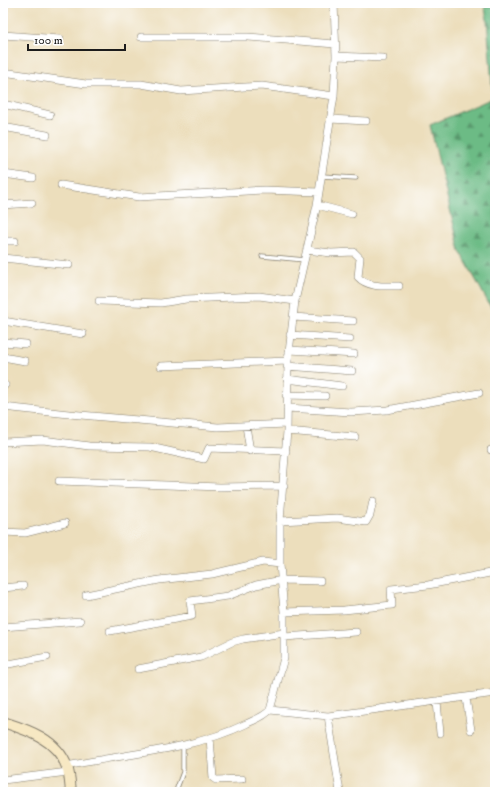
<svg xmlns="http://www.w3.org/2000/svg" width="498" height="795" font-family="'IM FELL DW Pica',serif">
<style>
.forest{fill:url(#forest-firs);stroke:#446c50}
.lines{fill:none;stroke-linecap:round;stroke-linejoin:round}
.lane-casing{stroke:#847d6c;stroke-width:5}
.street-casing{stroke:#847d6c;stroke-width:8}
.secondary-casing{stroke:#847d6c;stroke-width:12}
.lane{stroke:#fff;stroke-width:3.5}
.street{stroke:#fff;stroke-width:7}
.secondary{stroke:#f7e8c3;stroke-width:10}
</style>
<defs>
<pattern id="forest-firs" width="22" height="20" patternUnits="userSpaceOnUse"><rect width="22" height="20" fill="#6cbb85"/><path d="M5 1l3.5 6h-7zM16 11l3.5 6h-7z" fill="#58976c"/></pattern>
</defs>
<rect width="100%" height="100%" fill="#fff"/>
<filter id="ink" filterUnits="userSpaceOnUse"><feTurbulence type="fractalNoise" baseFrequency=".025" numOctaves="2"/><feDisplacementMap in="SourceGraphic" scale="8" xChannelSelector="R" yChannelSelector="G"/><feConvolveMatrix kernelMatrix="1 2 1 2 8 2 1 2 1" color-interpolation-filters="sRGB"/></filter>
<filter id="wash" filterUnits="userSpaceOnUse"><feTurbulence type="fractalNoise" baseFrequency=".012" numOctaves="4" result="noise"/><feDisplacementMap in="SourceGraphic" scale="16" xChannelSelector="R" yChannelSelector="G"/><feGaussianBlur stdDeviation="0.9" result="paint"/><feColorMatrix in="noise" values="0 0 0 0 0 0 0 0 0 0 0 0 0 0 0 0 0 1.4 0 .05"/><feComposite in="paint" operator="in"/></filter>
<g filter="url(#wash)">
<rect width="100%" height="100%" fill="#ecdebc"/>
<path class="forest" d="M484,3H495V315L460,251L430,125L493,98L487,19Z"/>
</g>
<g filter="url(#ink)">
<g class="lines">
<defs>
<path id="lane" d="M322,176L356,178
M262,256L305,260
M177,788L183,772V746"/>
<path id="street" d="M3,35L60,39
M141,37H248L335,44
M336,56L383,58
M3,72L86,84H141L181,91L262,86L334,96
M3,104L50,115
M330,119L366,121
M3,127L47,135
M3,174L33,178
M61,185L139,197L264,190L319,192
M3,205L32,203
M317,205L352,214
M3,241H15
M307,250L331,253L354,252L360,258L358,277C368,288 386,286 399,286
M3,258L69,265
M99,301L161,303L186,299L259,296L295,301
M293,317L353,321
M3,321L83,334
M290,335L350,339
M3,342L26,344
M290,350L354,354
M3,357L25,361
M161,366L288,361
M287,366L352,371
M287,379L342,386
M3,384L5,385
M286,395L325,396
M3,407L69,414L218,427L286,424
M287,408L351,412L387,410L479,393
M246,426L250,451
M287,431L355,437
M3,442L43,440L89,446L150,447L204,459L209,448L286,451
M491,450L495,449
M59,481L220,487L284,486
M280,521L337,518L366,522L370,515L373,501
M3,532L25,533L65,523
M3,588L23,586
M86,595L159,580L212,574L263,562L280,564
M284,612L344,610L392,605L391,589L428,585L495,572
M3,627L80,621
M110,631L192,616L190,601L228,596L256,585L282,580L320,581
M284,637L356,632
M3,665L47,657
M138,669L201,657L232,642L243,639L284,633
M466,698L471,730
M437,702L440,733
M270,710L328,716L495,693
M328,716L340,792
M210,738L213,778L216,780L242,779
M67,766C127,753 190,751 246,724C254,720 264,717 270,710L284,658V612L280,564V521L287,431L288,361L295,301L317,205L334,96L336,56L334,3
M3,780L68,772"/>
<path id="secondary" d="M3,722C28,730 57,739 67,767C70,775 70,784 71,792"/>
</defs>
<use href="#lane" class="lane-casing"/>
<use href="#street" class="street-casing"/>
<use href="#secondary" class="secondary-casing"/>
<use href="#lane" class="lane"/>
<use href="#street" class="street"/>
<use href="#secondary" class="secondary"/>
</g>
</g>
<rect width="498" height="795" fill="none" stroke="#fff" stroke-width="16"/>
<path d="M28 44v6h97v-6" fill="none" stroke="#1c1c1c" stroke-width="2"/>
<text x="34" y="44" font-size="12" fill="#1c1c1c" stroke="#ffffff" stroke-width="3" paint-order="stroke">100 m</text>
</svg>
